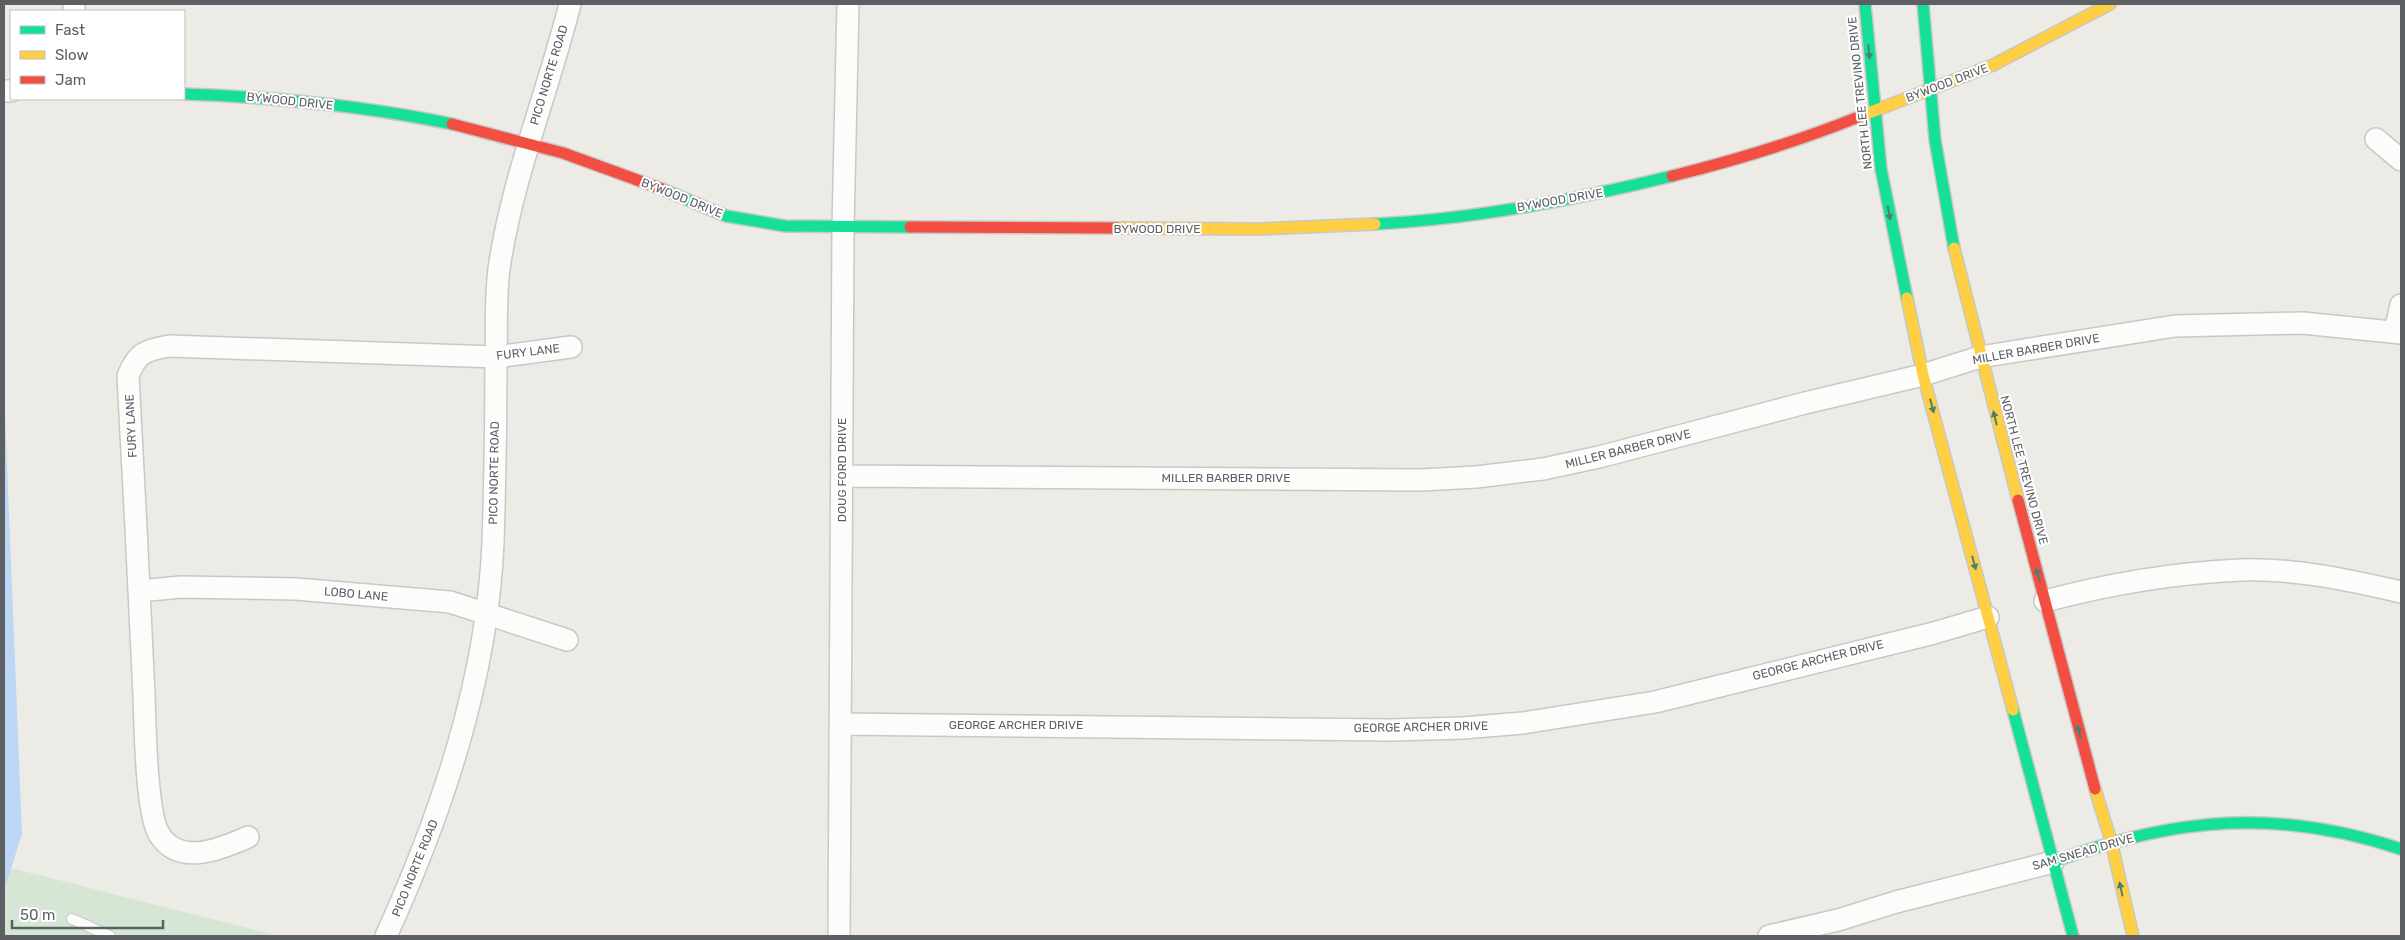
<svg xmlns="http://www.w3.org/2000/svg" width="2405" height="940" font-family="Rubik,sans-serif">
<style>
.green{fill:#d5e7d4}
.water{fill:#bcd7f5}
.lines{fill:none;stroke-linecap:round;stroke-linejoin:round}
.lane-casing{stroke:#c8c8c7;stroke-width:12}
.street-casing{stroke:#c8c8c7;stroke-width:24}
.fast-casing{stroke:#c8c8c6;stroke-width:14}
.slow-casing{stroke:#c8c8c6;stroke-width:14}
.jam-casing{stroke:#c8c8c6;stroke-width:14}
.lane{stroke:#fcfcfb;stroke-width:10}
.street{stroke:#fcfcfb;stroke-width:21}
.fast{stroke:#16e098;stroke-width:11}
.slow{stroke:#ffcf43;stroke-width:11}
.jam{stroke:#f24e42;stroke-width:11}
.oneway{fill:#4a7f71}
.labels{text-anchor:middle;dominant-baseline:central;stroke-width:4;stroke-linejoin:round;paint-order:stroke}
.street-label{font-size:12px;fill:#5c5f64;stroke:#fff}
</style>
<rect width="100%" height="100%" fill="#ecebe6"/>
<path class="green" d="M11,868L279,936H4V891Z"/>
<path class="water" d="M4,392L22,834L4,891Z"/>
<g class="lines">
<defs>
<path id="lane" d="M72,919L110,936"/>
<path id="street" d="M74,11V4
M4,91H11
M2376,139L2401,160
M2395,331L2401,305
M843,476L1421,480L1476,477L1543,469L1599,457L1805,403L1923,375L1980,357L2175,326L2303,323L2401,333
M139,591L181,587L296,589L450,602L567,640
M2045,601C2109,584 2174,573 2240,570C2294,568 2349,580 2401,592
M840,724L1391,730L1463,728L1523,723L1655,702L1934,633L1988,617
M248,837C221,849 179,867 159,834C146,813 145,723 144,695C139,589 134,482 128,376C137,353 145,350 169,346L496,357L571,347
M386,936C442,813 487,680 493,543C495,482 496,421 496,360C497,329 495,300 499,269C512,178 548,92 570,4
M839,936L843,228L848,4
M1769,936L1838,920L1896,902L2053,862"/>
<path id="fast" d="M1865,4L1881,169L1907,298
M1923,4L1935,140L1954,248
M184,94C274,97 364,106 452,124
M662,189L726,216L785,226L910,227
M1375,224C1474,219 1575,200 1672,176
M2013,710L2073,936
M2053,862C2175,817 2277,808 2401,849"/>
<path id="slow" d="M1861,116L1993,65L2110,4
M1118,228L1261,229L1375,224
M1954,248L2018,500
M1907,298L1923,375L2013,710
M2095,789L2111,841L2133,936"/>
<path id="jam" d="M452,124L563,153L662,189
M1672,176C1737,160 1799,141 1861,116
M910,227L1118,228
M2018,500L2095,789"/>
</defs>
<use href="#lane" class="lane-casing"/>
<use href="#street" class="street-casing"/>
<use href="#fast" class="fast-casing"/>
<use href="#slow" class="slow-casing"/>
<use href="#jam" class="jam-casing"/>
<use href="#lane" class="lane"/>
<use href="#street" class="street"/>
<use href="#fast" class="fast"/>
<use href="#slow" class="slow"/>
<use href="#jam" class="jam"/>
</g>
<defs><path id="oneway-solid" d="M-6-.8H1V-3.2L6.5 0L1 3.2V.8H-6Z" transform="scale(1.25)"/></defs>
<g class="oneway">
<use href="#oneway-solid" transform="translate(1869 52) rotate(85)"/>
<use href="#oneway-solid" transform="translate(1889 213) rotate(79)"/>
<use href="#oneway-solid" transform="translate(1932 406) rotate(75)"/>
<use href="#oneway-solid" transform="translate(1995 418) rotate(-104)"/>
<use href="#oneway-solid" transform="translate(1974 563) rotate(75)"/>
<use href="#oneway-solid" transform="translate(2038 575) rotate(-105)"/>
<use href="#oneway-solid" transform="translate(2079 732) rotate(-105)"/>
<use href="#oneway-solid" transform="translate(2121 889) rotate(-102)"/>
</g>
<g class="labels">
<g class="street-label">
<text transform="translate(549 75) rotate(-73)">PICO NORTE ROAD</text>
<text transform="translate(1947 83) rotate(-21)">BYWOOD DRIVE</text>
<text transform="translate(1860 93) rotate(-96)">NORTH LEE TREVINO DRIVE</text>
<text transform="translate(290 101) rotate(6)">BYWOOD DRIVE</text>
<text transform="translate(682 198) rotate(22)">BYWOOD DRIVE</text>
<text transform="translate(1560 200) rotate(-10)">BYWOOD DRIVE</text>
<text x="1157" y="229">BYWOOD DRIVE</text>
<text transform="translate(2036 349) rotate(-10)">MILLER BARBER DRIVE</text>
<text transform="translate(528 352) rotate(-7)">FURY LANE</text>
<text transform="translate(131 426) rotate(-93)">FURY LANE</text>
<text transform="translate(1628 449) rotate(-14)">MILLER BARBER DRIVE</text>
<text transform="translate(842 470) rotate(-90)">DOUG FORD DRIVE</text>
<text transform="translate(2024 470) rotate(75)">NORTH LEE TREVINO DRIVE</text>
<text transform="translate(494 473) rotate(-89)">PICO NORTE ROAD</text>
<text x="1226" y="478">MILLER BARBER DRIVE</text>
<text transform="translate(356 594) rotate(5)">LOBO LANE</text>
<text transform="translate(1818 660) rotate(-14)">GEORGE ARCHER DRIVE</text>
<text x="1016" y="725">GEORGE ARCHER DRIVE</text>
<text transform="translate(1421 727) rotate(-1)">GEORGE ARCHER DRIVE</text>
<text transform="translate(2083 852) rotate(-16)">SAM SNEAD DRIVE</text>
<text transform="translate(415 868) rotate(-68)">PICO NORTE ROAD</text>
</g>
</g>
<rect width="2405" height="940" fill="none" stroke="#5c5f64" stroke-width="10"/>
<rect x="10" y="10" width="175" height="90" fill="#ffffff" stroke="#bebfc1"/>
<rect x="20" y="26" width="25" height="8" fill="#16e098" stroke="#bebfc1"/>
<text x="55" y="35" font-size="15" fill="#5c5f64">Fast</text>
<rect x="20" y="51" width="25" height="8" fill="#ffcf43" stroke="#bebfc1"/>
<text x="55" y="60" font-size="15" fill="#5c5f64">Slow</text>
<rect x="20" y="76" width="25" height="8" fill="#f24e42" stroke="#bebfc1"/>
<text x="55" y="85" font-size="15" fill="#5c5f64">Jam</text>
<path d="M12 920v8h151v-8" fill="none" stroke="#5c5f64" stroke-width="2.5"/>
<text x="20" y="920" font-size="15" fill="#5c5f64" stroke="#ffffff" stroke-width="4" paint-order="stroke">50 m</text>
</svg>
